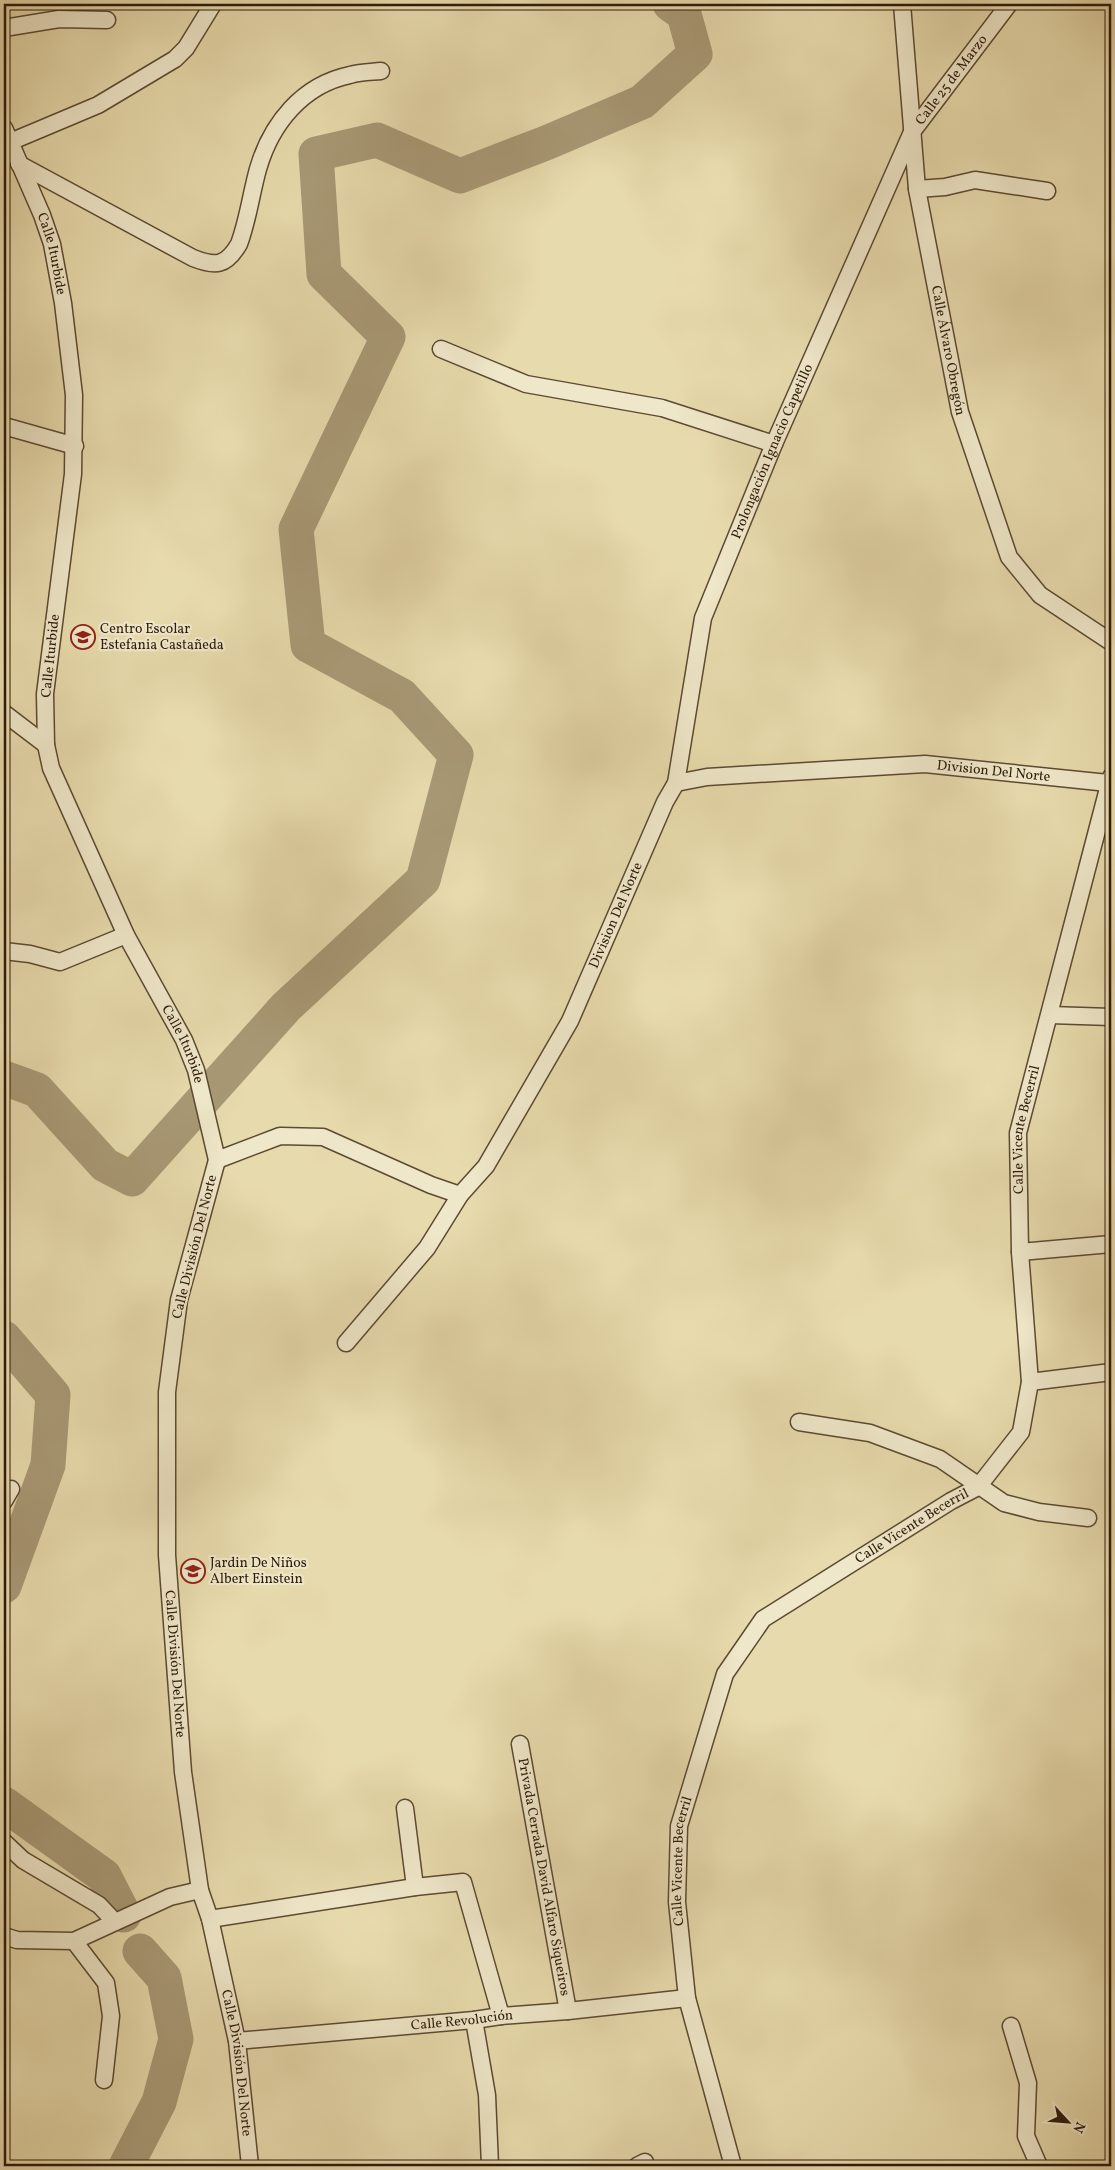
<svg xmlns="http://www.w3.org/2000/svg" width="1115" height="2170" font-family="Vollkorn,serif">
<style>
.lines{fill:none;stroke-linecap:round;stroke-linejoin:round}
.river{stroke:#a89975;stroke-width:35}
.minor-casing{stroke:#5c4a32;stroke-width:19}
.minor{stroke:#efe7c9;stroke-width:16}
.labels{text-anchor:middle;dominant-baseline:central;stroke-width:4.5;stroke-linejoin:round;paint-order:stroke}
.street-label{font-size:14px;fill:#2e1a0a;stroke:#efe7c9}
.poi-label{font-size:14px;fill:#2e1a0a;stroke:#efe7c9;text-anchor:start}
</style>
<rect width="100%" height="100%" fill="#e7daac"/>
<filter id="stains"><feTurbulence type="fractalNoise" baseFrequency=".004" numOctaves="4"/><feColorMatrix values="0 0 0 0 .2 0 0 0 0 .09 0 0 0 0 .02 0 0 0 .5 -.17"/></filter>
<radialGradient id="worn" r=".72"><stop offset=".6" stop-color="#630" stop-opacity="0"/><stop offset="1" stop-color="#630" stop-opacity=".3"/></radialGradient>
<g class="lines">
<path class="river" d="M4,1078L37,1090L105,1165L132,1179L286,1007L423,880L456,755L402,696L308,645L296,529L388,337L324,274L316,154L377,140L460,176L546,143L642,102L695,54L684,14L670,4
M4,1338L53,1395L48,1465L4,1586
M4,1804L104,1876L124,1915
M126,2166L159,2102L176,2039L164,1978L140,1951"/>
<defs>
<g id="minor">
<path id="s1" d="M902,4L917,189L960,412L1009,557L1040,595L1111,642"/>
<path d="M4,28L59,19L107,20"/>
<path id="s2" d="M4,128L42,215L52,244L63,303L74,395L73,474L45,694L46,745L51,768L126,935L184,1040L196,1070L217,1160"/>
<path d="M10,142L98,105L175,59L186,48L213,4"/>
<path d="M19,164L193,258C216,267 226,266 239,244C248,220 251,194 258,169C271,124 302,85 350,75C360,72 371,72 381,71"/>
<path d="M917,189L945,187L975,180L1047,191"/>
<path d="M441,349L526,384L662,408L774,444"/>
<path d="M4,426L75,446"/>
<path d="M4,713L46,745"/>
<path id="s3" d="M676,783L707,777L925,764L1108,783"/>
<path d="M4,951L30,954L60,962L126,935"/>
<path d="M1050,1015L1111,1017"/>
<path id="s4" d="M217,1160L179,1300L167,1392V1555L183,1772L200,1890L210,1919L237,2041L250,2166"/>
<path d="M217,1160L280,1136L323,1137L431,1185L460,1195"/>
<path d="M1020,1252L1111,1244"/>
<path id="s5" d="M346,1343L427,1248L460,1195L486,1166L570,1021L665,802L676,783L703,618L774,444L912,132L1009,4"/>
<path d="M1030,1382L1111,1372"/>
<path d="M799,1422L870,1433L940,1459L1004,1503L1039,1512L1088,1518"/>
<path d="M4,1501L11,1489"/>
<path id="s6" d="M520,1744L568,2011"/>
<path d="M405,1808L415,1887"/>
<path d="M4,1842L23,1860L99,1905L115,1922"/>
<path d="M210,1919L415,1887L463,1882L501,2016"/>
<path d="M4,1936L17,1940L74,1941L170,1897L200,1890"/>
<path d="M74,1941L106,1983L111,2016L104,2080"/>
<path d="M474,2020L487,2095L490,2166"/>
<path d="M1011,2026L1028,2083L1026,2136L1039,2166"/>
<path id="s7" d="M237,2041L474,2020L501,2016L568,2011L687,1998"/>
<path d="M637,2166L645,2162"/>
<path id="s8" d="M733,2166L687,1998L677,1902L679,1826L725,1674L763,1619L951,1501L978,1487L1021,1432L1030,1382L1020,1252L1018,1133L1111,777"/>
</g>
</defs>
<use href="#minor" class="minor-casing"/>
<use href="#minor" class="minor"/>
</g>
<defs>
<symbol id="school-ring" viewBox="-11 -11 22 22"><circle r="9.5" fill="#efe7c9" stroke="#8f2418" stroke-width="1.5"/><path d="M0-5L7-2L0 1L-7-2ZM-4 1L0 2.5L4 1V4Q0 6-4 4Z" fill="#8f2418"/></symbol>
</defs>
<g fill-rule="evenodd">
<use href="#school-ring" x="69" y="623" width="28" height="28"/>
<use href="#school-ring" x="179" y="1557" width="28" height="28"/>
</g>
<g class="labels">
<g class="street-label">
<text stroke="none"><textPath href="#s5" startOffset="1416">Calle 25 de Marzo</textPath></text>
<text stroke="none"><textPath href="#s2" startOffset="135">Calle Iturbide</textPath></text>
<text stroke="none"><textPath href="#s1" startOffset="350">Calle Álvaro Obregón</textPath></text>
<text stroke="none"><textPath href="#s5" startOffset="1002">Prolongación Ignacio Capetillo</textPath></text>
<text transform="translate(51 656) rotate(-84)">Calle Iturbide</text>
<text stroke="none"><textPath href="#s3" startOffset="319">Division Del Norte</textPath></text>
<text stroke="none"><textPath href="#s5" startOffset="509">Division Del Norte</textPath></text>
<text stroke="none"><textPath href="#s2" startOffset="960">Calle Iturbide</textPath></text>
<text stroke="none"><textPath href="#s8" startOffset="1199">Calle Vicente Becerril</textPath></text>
<text transform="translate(195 1247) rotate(-76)">Calle División Del Norte</text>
<text stroke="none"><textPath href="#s8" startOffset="748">Calle Vicente Becerril</textPath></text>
<text stroke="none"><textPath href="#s4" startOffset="510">Calle División Del Norte</textPath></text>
<text stroke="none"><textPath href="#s8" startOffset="312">Calle Vicente Becerril</textPath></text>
<text stroke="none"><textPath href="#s6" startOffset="135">Privada Cerrada David Alfaro Siqueiros</textPath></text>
<text stroke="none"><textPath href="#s7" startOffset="226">Calle Revolución</textPath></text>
<text stroke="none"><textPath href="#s4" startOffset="915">Calle División Del Norte</textPath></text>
</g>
<g class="poi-label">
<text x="100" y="629">Centro Escolar<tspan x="100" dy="16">Estefania Castañeda</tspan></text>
<text x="210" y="1563">Jardin De Niños<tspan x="210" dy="16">Albert Einstein</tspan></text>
</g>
</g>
<rect width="1115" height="2170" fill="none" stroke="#e7daac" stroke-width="20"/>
<rect x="5" y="5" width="1105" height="2160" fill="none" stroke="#2e1a0a" stroke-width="2.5"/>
<rect x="10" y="10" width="1095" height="2150" fill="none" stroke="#2e1a0a"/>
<g transform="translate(1068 2122) rotate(116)" stroke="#efe7c9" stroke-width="4" paint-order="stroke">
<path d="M0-4L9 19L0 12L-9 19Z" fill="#2e1a0a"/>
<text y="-8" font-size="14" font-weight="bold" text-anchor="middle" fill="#2e1a0a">N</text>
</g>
<rect width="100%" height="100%" filter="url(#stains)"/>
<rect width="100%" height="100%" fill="url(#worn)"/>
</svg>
